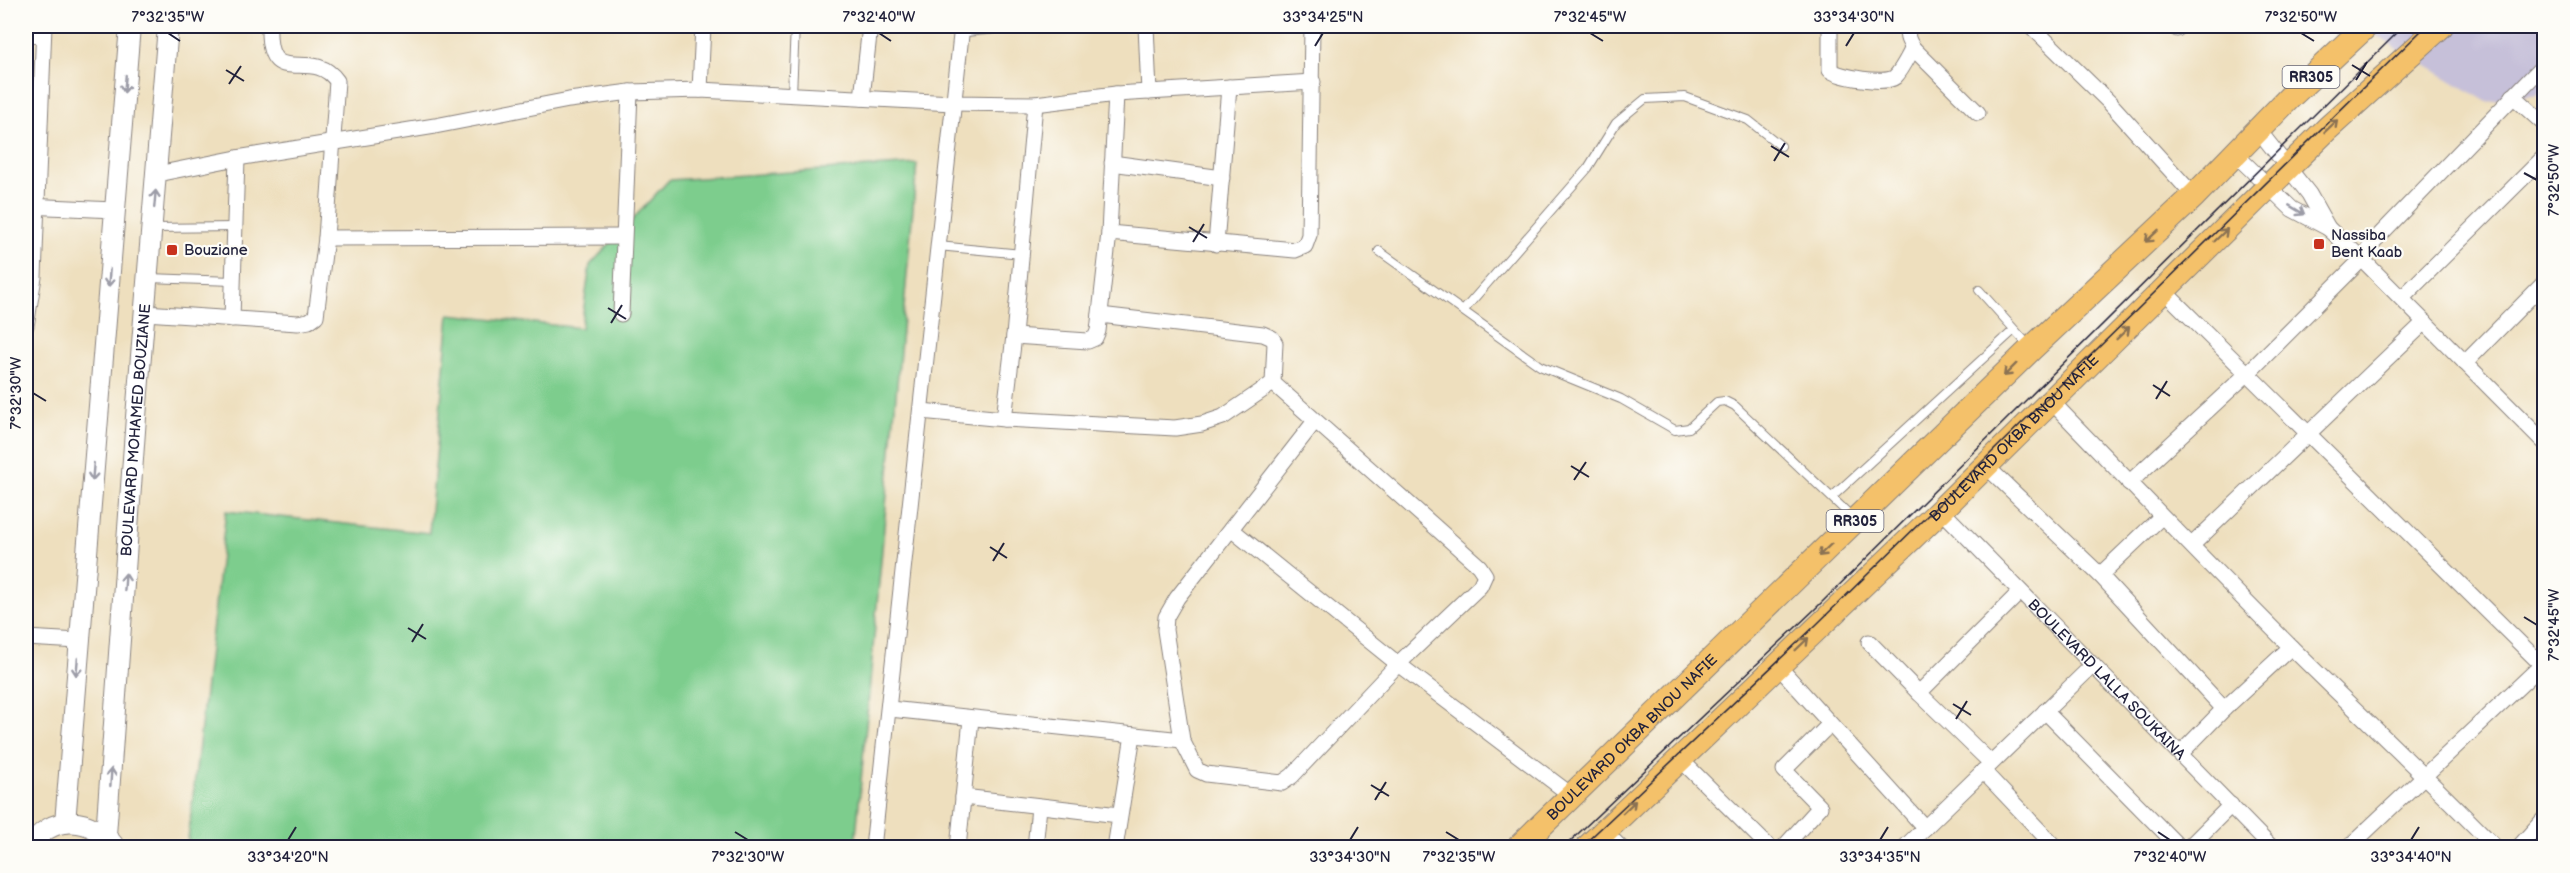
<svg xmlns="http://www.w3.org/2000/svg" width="2570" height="873" font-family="'Balsamiq Sans',sans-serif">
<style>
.industrial{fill:#c6c0d9}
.green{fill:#7dcd8d;stroke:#507864;stroke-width:1.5}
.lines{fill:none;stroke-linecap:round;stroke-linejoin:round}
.service-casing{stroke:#88807c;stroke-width:10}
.minor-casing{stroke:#88807c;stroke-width:17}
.tertiary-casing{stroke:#88807c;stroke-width:22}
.primary-casing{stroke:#88807c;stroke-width:26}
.service{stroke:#fff;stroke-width:8}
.minor{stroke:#fff;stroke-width:15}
.tertiary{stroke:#fff;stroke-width:20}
.primary{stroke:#f4c16a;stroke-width:24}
.tram{stroke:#22223b;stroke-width:1.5}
.oneway{stroke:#9c9ca7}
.oneway2{stroke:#8b7252}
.ticks{fill:none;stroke:#22223b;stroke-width:2}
.poi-dot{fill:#c8321e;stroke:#fdfcf7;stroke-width:2}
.labels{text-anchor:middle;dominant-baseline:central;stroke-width:4.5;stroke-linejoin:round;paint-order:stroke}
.shield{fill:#fdfcf7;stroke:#646373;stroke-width:1.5}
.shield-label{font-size:14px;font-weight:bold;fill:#22223b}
.poi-label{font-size:15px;fill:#22223b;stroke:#fdfcf7;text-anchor:start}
.street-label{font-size:15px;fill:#22223b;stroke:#fdfcf7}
.neatline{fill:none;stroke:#22223b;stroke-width:2}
.ticks-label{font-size:15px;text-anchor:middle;fill:#22223b}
</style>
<rect width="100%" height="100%" fill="#fdfcf7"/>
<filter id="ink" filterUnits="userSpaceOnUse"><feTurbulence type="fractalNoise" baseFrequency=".0167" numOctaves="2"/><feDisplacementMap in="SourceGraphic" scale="12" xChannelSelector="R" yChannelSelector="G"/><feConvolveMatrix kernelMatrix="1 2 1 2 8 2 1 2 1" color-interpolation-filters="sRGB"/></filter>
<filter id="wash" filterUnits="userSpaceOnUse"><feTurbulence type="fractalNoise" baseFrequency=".008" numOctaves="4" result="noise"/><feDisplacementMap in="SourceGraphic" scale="24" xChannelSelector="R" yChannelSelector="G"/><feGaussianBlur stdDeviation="1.35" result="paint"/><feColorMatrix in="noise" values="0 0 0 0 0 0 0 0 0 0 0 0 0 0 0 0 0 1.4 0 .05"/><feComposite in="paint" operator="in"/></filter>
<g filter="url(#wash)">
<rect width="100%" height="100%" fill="#eedfbe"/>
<path class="industrial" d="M2360,26H2544V93L2487,102Z"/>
<path class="green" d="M917,164L855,847L187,848L226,511L429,533L449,314L581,328L590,265L669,180Z"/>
</g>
<g filter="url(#ink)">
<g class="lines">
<defs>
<path id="service" d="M792,94L795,26
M153,228L235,227
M938,246L1022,254
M1379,251L1540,366L1621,399L1675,430L1689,428L1717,402L1725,401L1735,406L1852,517
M148,278L233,281
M1979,290L2030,347
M1463,311L1588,168L1616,123L1645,99L1685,97L1748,120L1781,146
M1832,497L2014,330"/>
<g id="minor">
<path d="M1146,26L1149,92"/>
<path d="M1830,26V70C1840,77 1885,85 1895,77C1902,70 1908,57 1913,48"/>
<path d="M1910,26C1905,35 1908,40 1913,48L1978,113"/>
<path d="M2031,26L2109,102L2194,196"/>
<path d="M2174,26L2177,29"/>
<path d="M961,29L991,26"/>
<path d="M26,34L43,35"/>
<path d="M700,90L703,26"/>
<path d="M2513,96L2544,124"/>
<path d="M862,98L870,26"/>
<path d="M2259,131L2309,194L2328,228"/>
<path d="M2235,154L2292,209L2328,228L2362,259L2544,442"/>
<path d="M1112,163L1222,178"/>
<path d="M157,174L237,158L435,126L569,100L630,92L700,90L953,103L1035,104L1116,94L1313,82"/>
<path d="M27,206L114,210"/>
<path d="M1109,233L1295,250L1305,246L1309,235L1312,26"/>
<path d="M326,238L623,237"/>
<path d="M1216,244L1229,87"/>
<path d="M2165,292L2544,667"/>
<path d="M2403,297L2544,157"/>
<path d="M145,313L298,323L309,321L316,316L326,238L337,81C311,44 267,94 269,26"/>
<path d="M621,314L630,92"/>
<path d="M1100,315L1263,334L1272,338L1275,343L1273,383"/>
<path d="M232,319L237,158"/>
<path d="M26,326L34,277L44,26"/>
<path d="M1014,336L1088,341L1095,338L1098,331L1109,233L1116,94"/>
<path d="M2465,363L2544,283"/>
<path d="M1273,383L1479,566L1485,575L1480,586L1398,664L1292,776L1282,783L1206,774L1197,770L1182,740L1165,630L1166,617L1177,598L1315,421"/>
<path d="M2052,402C2131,484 2210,566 2291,647C2359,714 2429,779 2496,848"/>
<path d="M921,411L1004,419L1175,428L1202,424L1223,417L1273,383"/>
<path d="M1004,419L1014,336L1035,104"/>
<path d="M1986,466L2100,575L2224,709"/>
<path d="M2129,483L2248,373L2362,259L2374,241L2544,65"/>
<path id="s1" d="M1941,510L2272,848"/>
<path d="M1231,529L1398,664L1571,795"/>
<path d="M2192,545L2425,322"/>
<path d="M2100,575L2161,517"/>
<path d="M26,638L79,641"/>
<path d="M1869,642L1919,693"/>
<path d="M1779,667L1925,828"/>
<path d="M890,709L1182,740"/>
<path d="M2045,711L2180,848"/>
<path d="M2181,753L2224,709L2291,647"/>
<path d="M1679,758L1770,848"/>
<path d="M1991,763L1919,693L2020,592"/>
<path d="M1983,771L2056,848"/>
<path d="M963,797L1119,815"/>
<path d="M1604,831L1621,848"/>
<path d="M873,848L962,26"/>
<path d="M958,848L971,719"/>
<path d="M1035,848L1039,807"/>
<path d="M1115,848L1133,735"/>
<path d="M1783,848L1820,807L1784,770L1830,724"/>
<path d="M1904,848L2093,665"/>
<path d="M2188,848L2231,805"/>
<path d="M2348,848L2544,663"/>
<path d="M2518,848L2544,819"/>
</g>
<g id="tertiary">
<path d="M65,823L130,26"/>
<path id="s2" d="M106,835L136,417L168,26"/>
<path d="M29,848C52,812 92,816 116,848"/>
</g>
<g id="primary">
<path id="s3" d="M1518,848L2031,349L2194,196L2292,95L2366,26"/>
<path id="s4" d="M1587,848L1941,510L2327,129L2441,26"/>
</g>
</defs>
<use href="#service" class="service-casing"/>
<use href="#minor" class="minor-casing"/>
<use href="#tertiary" class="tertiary-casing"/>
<use href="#primary" class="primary-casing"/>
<use href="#service" class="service"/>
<use href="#minor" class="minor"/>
<use href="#tertiary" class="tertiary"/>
<use href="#primary" class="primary"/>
<path class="tram" d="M1563,848L1815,609L2404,26
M1580,848L1816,625L2426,26"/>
</g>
<defs><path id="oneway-shaft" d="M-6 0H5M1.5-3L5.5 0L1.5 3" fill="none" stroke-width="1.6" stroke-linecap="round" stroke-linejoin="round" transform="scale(1.5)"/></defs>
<g class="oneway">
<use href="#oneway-shaft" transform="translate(125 84) rotate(95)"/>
<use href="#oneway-shaft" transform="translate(155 199) rotate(-85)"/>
<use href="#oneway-shaft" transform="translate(2297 210) rotate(31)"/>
<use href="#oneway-shaft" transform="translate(109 278) rotate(95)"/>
<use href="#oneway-shaft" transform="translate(93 472) rotate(95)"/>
<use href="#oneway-shaft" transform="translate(125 582) rotate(-86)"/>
<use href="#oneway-shaft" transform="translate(77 667) rotate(95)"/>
<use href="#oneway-shaft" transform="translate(111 777) rotate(-86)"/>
</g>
<g class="oneway2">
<use href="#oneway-shaft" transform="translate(2331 126) rotate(-43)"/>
<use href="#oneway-shaft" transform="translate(2221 235) rotate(-44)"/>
<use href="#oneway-shaft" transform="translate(2152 236) rotate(137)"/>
<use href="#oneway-shaft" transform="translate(2123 333) rotate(-44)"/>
<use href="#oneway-shaft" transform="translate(2010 370) rotate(135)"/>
<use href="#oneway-shaft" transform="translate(1825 550) rotate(136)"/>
<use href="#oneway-shaft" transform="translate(1802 644) rotate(-44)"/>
<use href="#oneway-shaft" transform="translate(1629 807) rotate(-44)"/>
</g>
</g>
<path class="ticks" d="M168,33L180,41M879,33L891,41M1590,33L1603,41M2301,33L2314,41M1315,46L1323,33M1846,46L1854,33M2352,65L2370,76M226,70L244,81M2356,80L2367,62M229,84L241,66M1771,146L1789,157M1774,161L1785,143M2524,173L2537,180M1189,227L1207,238M1193,242L1204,224M608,308L626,319M611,323L622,305M2153,385L2170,396M33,393L46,401M2156,399L2167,381M1571,466L1589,477M1574,480L1586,462M990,547L1007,558M993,561L1004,543M2524,617L2537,625M408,628L426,639M412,642L423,624M1953,704L1971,715M1956,719L1967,701M1371,785L1389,796M1375,800L1386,782M735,832L748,840M1446,832L1459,840M2158,832L2170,840M288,840L296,827M1350,840L1358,827M1880,840L1888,827M2411,840L2419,827"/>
<g class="poi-dot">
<rect x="2313" y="238" width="12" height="12" rx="3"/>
<rect x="166" y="244" width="12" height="12" rx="3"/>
</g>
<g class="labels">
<g class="shield">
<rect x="2282.5" y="66" width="57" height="22" rx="4.5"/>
<rect x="1826.5" y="510" width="57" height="22" rx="4.5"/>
</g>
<g class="shield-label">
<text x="2311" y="77">RR305</text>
<text x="1855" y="521">RR305</text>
</g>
<g class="poi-label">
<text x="2331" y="235">Nassiba<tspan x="2331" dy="17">Bent Kaab</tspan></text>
<text x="184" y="250">Bouziane</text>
</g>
<g class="street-label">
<text stroke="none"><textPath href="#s2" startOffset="406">BOULEVARD MOHAMED BOUZIANE</textPath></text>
<text stroke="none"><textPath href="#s4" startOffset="592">BOULEVARD OKBA BNOU NAFIE</textPath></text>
<text stroke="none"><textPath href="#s1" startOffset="237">BOULEVARD LALLA SOUKAINA</textPath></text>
<text stroke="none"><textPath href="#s3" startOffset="159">BOULEVARD OKBA BNOU NAFIE</textPath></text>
</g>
</g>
<rect width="2570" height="873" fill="none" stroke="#fdfcf7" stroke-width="66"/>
<rect x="33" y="33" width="2504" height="807" class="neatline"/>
<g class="ticks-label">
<text x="168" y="22">7°32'35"W</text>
<text x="879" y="22">7°32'40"W</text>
<text x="1323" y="22">33°34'25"N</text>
<text x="1590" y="22">7°32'45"W</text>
<text x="1854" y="22">33°34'30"N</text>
<text x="2301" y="22">7°32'50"W</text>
<text transform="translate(2554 180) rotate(-90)" y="5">7°32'50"W</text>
<text transform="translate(16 393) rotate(-90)" y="5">7°32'30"W</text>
<text transform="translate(2554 625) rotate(-90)" y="5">7°32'45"W</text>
<text x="288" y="862">33°34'20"N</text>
<text x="748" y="862">7°32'30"W</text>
<text x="1350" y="862">33°34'30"N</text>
<text x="1459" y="862">7°32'35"W</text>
<text x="1880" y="862">33°34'35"N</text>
<text x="2170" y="862">7°32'40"W</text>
<text x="2411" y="862">33°34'40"N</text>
</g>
</svg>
